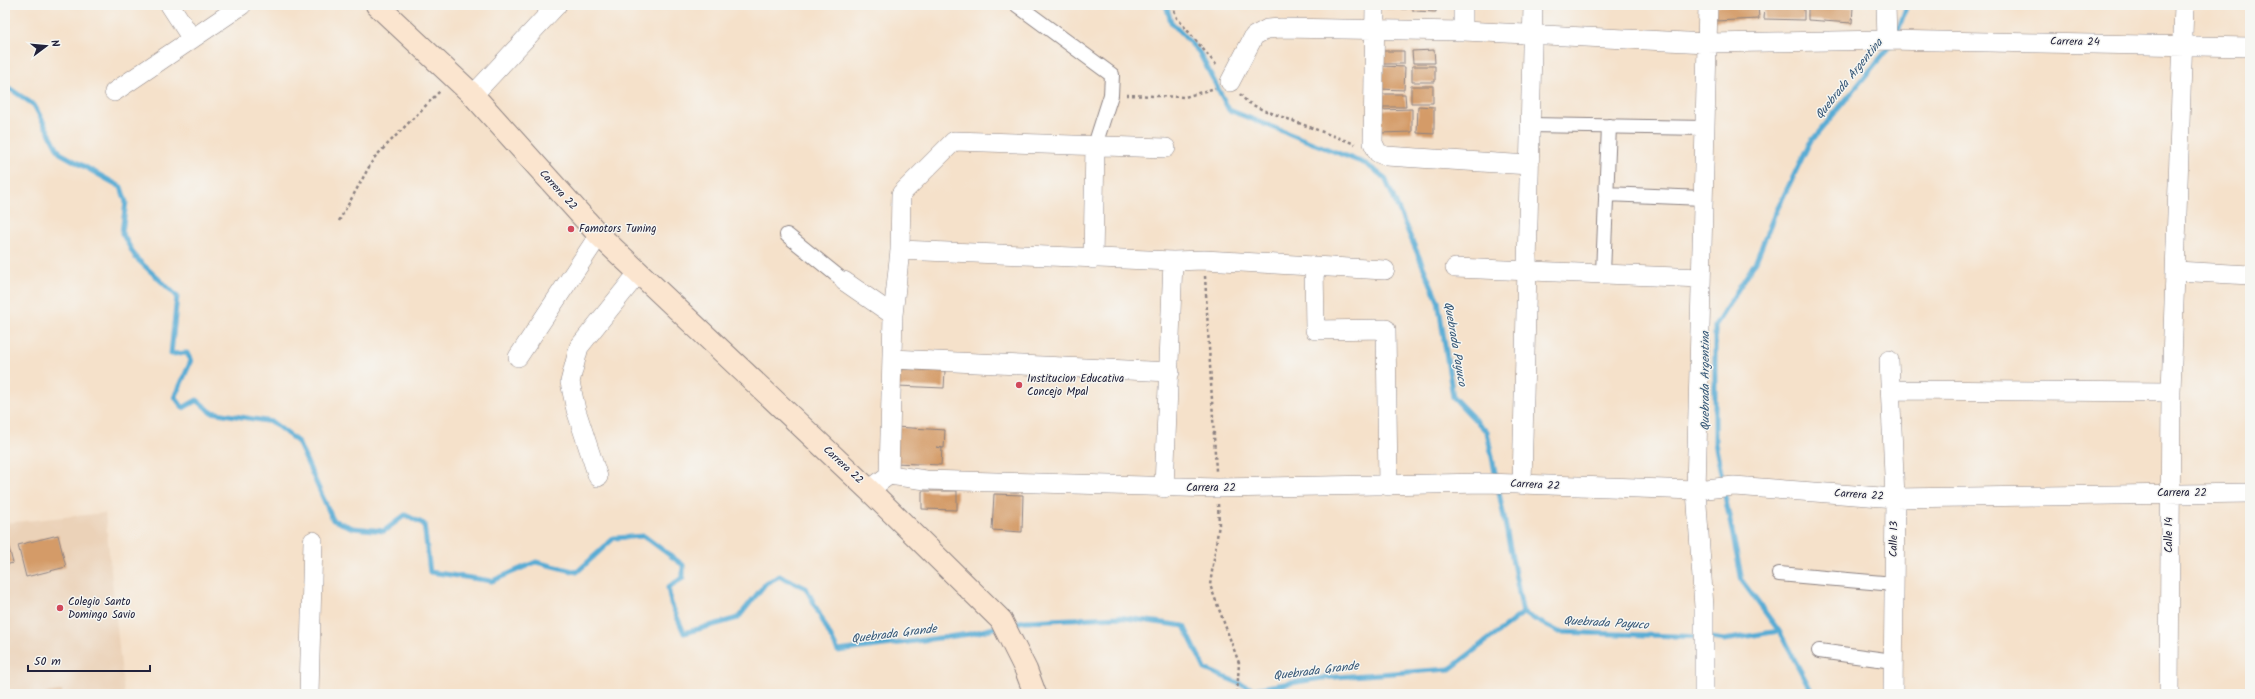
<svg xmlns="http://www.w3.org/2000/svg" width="2255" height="699" font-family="Kalam,sans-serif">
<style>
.built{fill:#ebd2b8}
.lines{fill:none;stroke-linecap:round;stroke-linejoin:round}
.stream{stroke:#58acd4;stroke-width:5}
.building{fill:#d49b68}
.pedestrian-casing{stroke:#8c8282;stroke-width:16}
.minor-casing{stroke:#8c8282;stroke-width:20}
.secondary-casing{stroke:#8c8282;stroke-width:24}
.path{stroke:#8c8282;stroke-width:2.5;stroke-dasharray:3 3;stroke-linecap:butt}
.pedestrian{stroke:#fff;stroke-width:14}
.minor{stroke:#fff;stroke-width:19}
.secondary{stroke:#fbe5cf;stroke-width:22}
.poi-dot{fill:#d1495b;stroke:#f6f6f2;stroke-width:1.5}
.labels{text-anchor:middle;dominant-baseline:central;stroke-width:3;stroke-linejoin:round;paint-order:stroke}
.street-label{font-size:11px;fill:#22223b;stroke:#f6f6f2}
.poi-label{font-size:11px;fill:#22223b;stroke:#f6f6f2;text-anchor:start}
.water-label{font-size:12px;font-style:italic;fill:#385978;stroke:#f6f6f2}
</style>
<rect width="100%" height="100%" fill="#f6f6f2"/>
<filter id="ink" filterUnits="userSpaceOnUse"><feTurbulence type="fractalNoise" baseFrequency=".025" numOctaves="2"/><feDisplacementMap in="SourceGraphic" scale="8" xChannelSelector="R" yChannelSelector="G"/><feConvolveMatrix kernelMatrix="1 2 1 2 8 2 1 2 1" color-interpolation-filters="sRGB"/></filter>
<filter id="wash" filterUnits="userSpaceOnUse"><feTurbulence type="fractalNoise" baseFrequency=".012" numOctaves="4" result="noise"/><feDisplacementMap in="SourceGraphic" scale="16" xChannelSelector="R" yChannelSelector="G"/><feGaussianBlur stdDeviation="0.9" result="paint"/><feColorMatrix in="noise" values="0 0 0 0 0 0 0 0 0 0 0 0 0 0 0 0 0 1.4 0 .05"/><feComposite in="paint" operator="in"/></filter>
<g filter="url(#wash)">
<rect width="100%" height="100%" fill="#f5e1ca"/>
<path class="built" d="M105,513L124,694H5V523Z"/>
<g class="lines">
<path class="stream" d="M1166,5L1171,22L1199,52L1229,110L1366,164L1385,178L1438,301L1453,397L1487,432L1523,613
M1896,36L1907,5
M5,90L9,88L34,105L60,153L121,187L126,202L122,233L136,258L177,296L171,354L187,353L191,361L175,397L183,408L197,400L211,412L272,422L298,442L333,520L353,528L384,531L405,515L424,524L430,572L492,581L536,562L577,572L614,538L644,536L683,565V578L668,587L671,603L684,633L738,618L766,583L780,576L806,588L838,651L970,634L998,627
M1723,483L1715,443V326L1756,261L1773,218L1809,144L1891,45
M1724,491L1742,581L1779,631L1813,694
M1523,613L1559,632L1704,637L1724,640L1779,631
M1010,624L1025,621L1119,617L1184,626L1205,669L1253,689L1322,678L1450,669L1523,613"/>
</g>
<g id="blocks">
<path class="building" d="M1386,5H1407V9H1386Z
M1413,5H1436V12L1413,11Z
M1758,5L1759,19L1715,21L1714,6Z
M1765,5H1804V20L1764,19Z
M1808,5L1853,7L1852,23L1808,20Z
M1434,50L1435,63H1413L1412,51Z
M1381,51H1404V64H1381Z
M1381,66L1405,67L1404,90L1380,89Z
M1412,66H1435V82H1412Z
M1411,86H1433V103H1411Z
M1379,94H1405L1406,107H1379Z
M1418,106L1434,107V134L1417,133Z
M1412,109V132L1380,133L1379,110Z
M898,369L945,371L944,388L897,386Z
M895,427L945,430L944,448L936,447L942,448L941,465L894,463Z
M922,491H957V510L922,509Z
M994,494L1023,495L1022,532L992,530Z
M5,533L13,563L5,565Z
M58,535L66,567L26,577L18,545Z
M62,691V694H44V693Z"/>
</g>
</g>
<g filter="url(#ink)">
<use href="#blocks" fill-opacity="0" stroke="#8c8282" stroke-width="1"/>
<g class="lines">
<defs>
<path id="pedestrian" d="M1017,5L1112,75L1111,95L1095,145
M1530,125L1705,128
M1606,194L1703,198
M787,235L844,281
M1603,273L1609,126
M1779,574L1894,584
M1819,651L1893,661"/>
<path id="minor" d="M170,5L192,39
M1375,5L1373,143L1378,153L1386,156L1529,165
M1886,5L1887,40
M1463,31V5
M1230,82L1254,36L1267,29L1281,28L1463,31L1707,43L1887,40L2250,47
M114,92L242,5
M473,95L557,5
M900,250L1173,261L1204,260L1385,270
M1093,259L1095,145
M1314,266L1315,330L1386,329L1388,486
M1455,268L1701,278
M2176,271L2250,275
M844,281L893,315
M518,357L599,235
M892,359L1170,372
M1889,360L1895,498L1893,694
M1891,390L2171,392L2169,694
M2171,392L2184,5
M889,475L893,315L900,250L901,194L954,141L1166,148
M598,477L576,410L570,382L579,347L639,272
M1522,485L1533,5
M1164,488L1173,261
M869,490L889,475L926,480L1217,488L1486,483L1696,490L1734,486L1895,498L2250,493
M309,694L313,541
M1704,694V607L1696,490L1708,5"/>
<path id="secondary" d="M377,5L473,95L599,235L869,490L1001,620L1026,670L1035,694"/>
</defs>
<use href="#pedestrian" class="pedestrian-casing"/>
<use href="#minor" class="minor-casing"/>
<use href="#secondary" class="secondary-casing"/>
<path class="path" d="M1172,5L1177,18L1218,67
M1240,94L1247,102L1261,109L1355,144
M1126,95L1185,97L1215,88
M339,221L374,158L441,90
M1205,276L1216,471
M1218,504L1219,524L1210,585L1239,663L1237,694"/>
<use href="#pedestrian" class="pedestrian"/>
<use href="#minor" class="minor"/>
<use href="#secondary" class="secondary"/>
</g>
</g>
<g class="poi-dot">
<circle cx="571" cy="229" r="4"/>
<circle cx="1019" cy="385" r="4"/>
<circle cx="60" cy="608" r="4"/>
</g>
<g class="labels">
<g class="street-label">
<text transform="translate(2075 42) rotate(1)">Carrera 24</text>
<text transform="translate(558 190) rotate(48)">Carrera 22</text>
<text transform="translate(843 465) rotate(43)">Carrera 22</text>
<text transform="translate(1535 485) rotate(3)">Carrera 22</text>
<text x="1211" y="488">Carrera 22</text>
<text x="2182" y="493">Carrera 22</text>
<text transform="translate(1859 495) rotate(4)">Carrera 22</text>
<text transform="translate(2169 535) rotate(-90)">Calle 14</text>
<text transform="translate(1894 539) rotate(-89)">Calle 13</text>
</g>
<g class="poi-label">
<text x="579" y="229">Famotors Tuning</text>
<text x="1027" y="379">Institucion Educativa<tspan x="1027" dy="13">Concejo Mpal</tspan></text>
<text x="68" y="602">Colegio Santo<tspan x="68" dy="13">Domingo Savio</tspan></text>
</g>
<g class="water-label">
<text transform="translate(1849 79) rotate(-51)">Quebrada Argentina</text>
<text transform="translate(1455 344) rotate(80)">Quebrada Payuco</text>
<text transform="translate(1705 381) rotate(-90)">Quebrada Argentina</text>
<text transform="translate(1606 623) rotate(3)">Quebrada Payuco</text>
<text transform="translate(894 634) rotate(-7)">Quebrada Grande</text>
<text transform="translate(1316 671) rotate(-7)">Quebrada Grande</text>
</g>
</g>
<rect width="2255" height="699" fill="none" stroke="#f6f6f2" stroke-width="20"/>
<g transform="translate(46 46) rotate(74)" stroke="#f6f6f2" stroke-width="3" paint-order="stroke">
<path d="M0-3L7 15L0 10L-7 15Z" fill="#22223b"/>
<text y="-6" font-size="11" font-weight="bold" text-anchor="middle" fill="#22223b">N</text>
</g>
<path d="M28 665v6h122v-6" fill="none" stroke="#22223b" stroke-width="2"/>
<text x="34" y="665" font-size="12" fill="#22223b" stroke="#f6f6f2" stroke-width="3" paint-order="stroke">50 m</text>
</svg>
